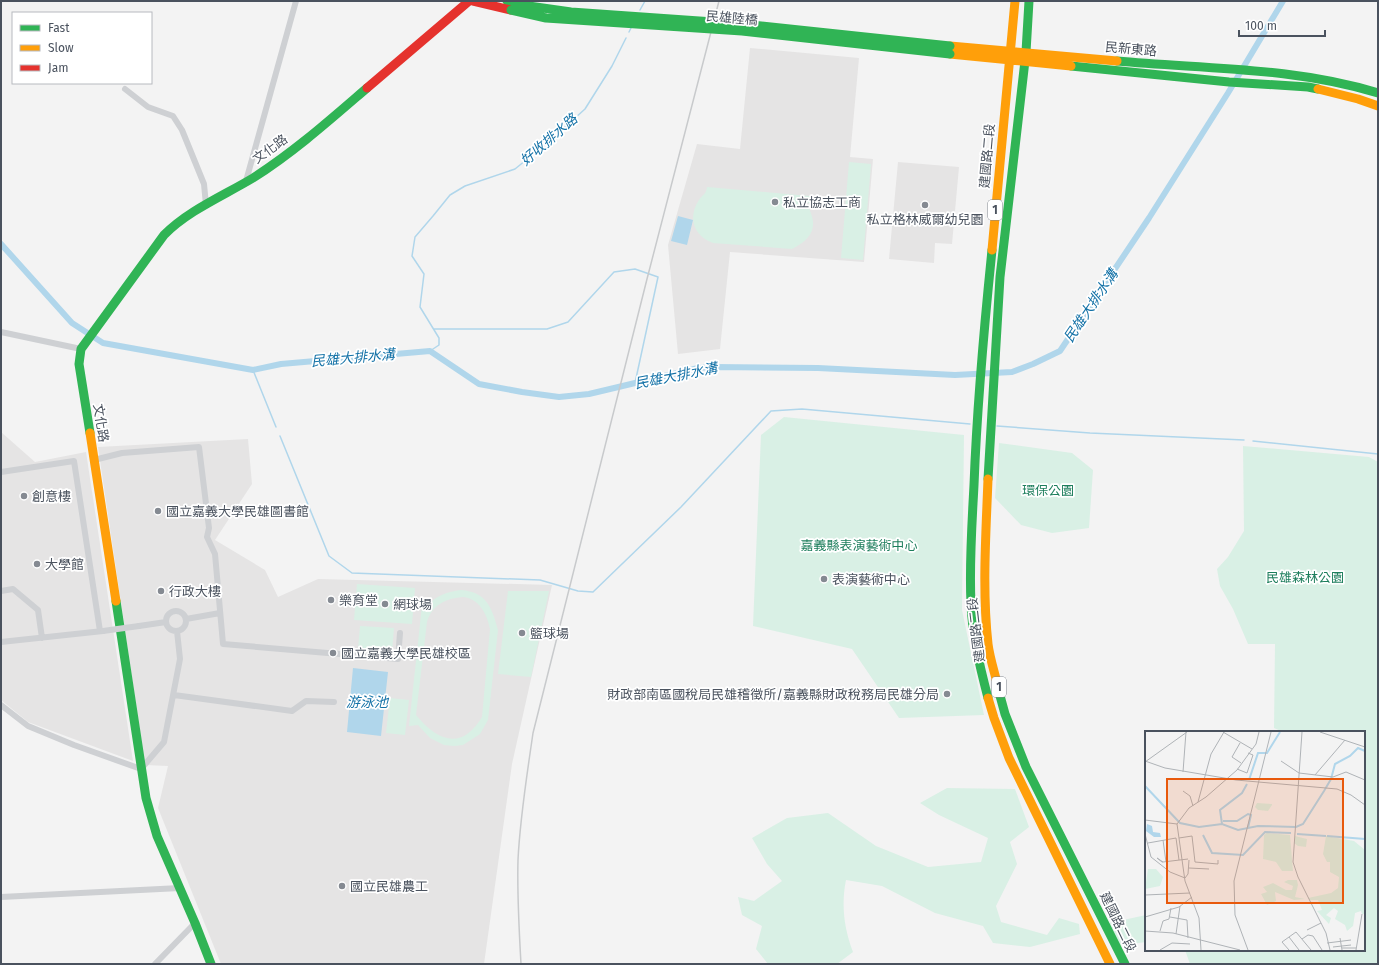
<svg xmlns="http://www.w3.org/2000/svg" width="1379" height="965" font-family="'Fira Sans','Noto Sans TC',sans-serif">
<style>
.education{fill:#e5e4e4}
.green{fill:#d9f0e5;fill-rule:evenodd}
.water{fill:#b0d6eb}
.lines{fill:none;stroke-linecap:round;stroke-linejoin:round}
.stream{stroke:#b0d6eb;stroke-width:1.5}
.canal{stroke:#b0d6eb;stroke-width:6}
.street{stroke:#ced0d3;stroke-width:6}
.fast{stroke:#30b455;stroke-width:9}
.slow{stroke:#ff9f0a;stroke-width:9}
.jam{stroke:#e5322d;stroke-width:9}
.rail{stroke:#c8cacc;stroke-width:1.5}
.street-bridge{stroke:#ced0d3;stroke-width:6}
.fast-bridge{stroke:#30b455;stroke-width:9}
.poi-dot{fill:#858a92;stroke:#fff;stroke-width:1.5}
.labels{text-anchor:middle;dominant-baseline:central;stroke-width:3.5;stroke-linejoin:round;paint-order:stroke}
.shield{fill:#fff;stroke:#80868e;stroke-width:1}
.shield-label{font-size:12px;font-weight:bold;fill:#4a525e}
.street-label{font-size:13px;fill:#4a525e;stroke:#fff}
.poi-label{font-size:13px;fill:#4a525e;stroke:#fff;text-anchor:start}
.park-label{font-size:13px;fill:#1d7e5c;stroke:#fff}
.water-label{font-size:14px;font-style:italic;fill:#1472a7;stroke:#fff}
.inset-river{fill:none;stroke:#b0d6eb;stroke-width:2}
.inset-road{fill:none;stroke:#afb3b7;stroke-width:1}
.view{fill:#e8590c;fill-opacity:0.15;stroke:#e8590c;stroke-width:2}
.inset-edge{fill:none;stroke:#4a525e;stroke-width:2}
</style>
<rect width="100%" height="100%" fill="#f3f3f3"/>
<path class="education" d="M750,48L859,58L850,157L873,159L864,262L730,252L720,349L678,354L668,245L697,144L740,149Z
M898,162L959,167L952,244L935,243L934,263L889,259Z
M1,432L35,462L86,452L133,761L28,722L1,700Z
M248,439L252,484L215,540L265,570L278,597L318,579L552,585L512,764L484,964H221L158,808L168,766L145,765L98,447Z"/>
<path class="green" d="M849,162L871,164L863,260L841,258Z
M707,187L820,197V204L806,203C819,225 814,238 792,249L713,243C694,236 687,218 699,200C703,194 706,195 707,187Z
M784,417L964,435L962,610L984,715L899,718L852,649L753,626L761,435Z
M999,443L1072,453L1093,470L1089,528L1052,533L1021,525L995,498Z
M1243,446L1369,457L1378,462V964H1190L1185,950H1364V732H1283L1274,728L1275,644H1248L1233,609L1220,586L1217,569L1228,557L1244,531Z
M357,584L415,588L412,624L354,620Z
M461,590C487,592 492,608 498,630L488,720L480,734L463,745L454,746L444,745L430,738L418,725L409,726L422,605L428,606C435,595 448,592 461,590ZM462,597C479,598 487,614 490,629L482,717C462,751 437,741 416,715L427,622C432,605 445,599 462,597Z
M508,591H549L531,677L498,674Z
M360,626L394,628L392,652L358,649Z
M390,698L409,700L405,735L386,733Z
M947,788L1015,789L1029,827L1010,842L1017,864L996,906L1001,922L1047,935L1059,918L1079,924L1080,934L1030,947L993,943L983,926L935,913L882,886L846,880C841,905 844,928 853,952L837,964H768L756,949L762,926L742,915L738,897L754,901L782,881L767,864L752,838L787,818L828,813L876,846L928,867L981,862L988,838L939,815L920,803Z
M1146,915V942L1116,946L1105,924Z"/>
<path class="water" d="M678,216L693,220L687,245L671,241Z
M353,668L388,672L381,736L347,732Z"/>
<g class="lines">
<path class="stream" d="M640,10L645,1
M629,32L631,28
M434,329H547L568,322L614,272L635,269L658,277L635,383
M430,351L439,345V338L420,307L424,274L412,256L415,237L433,216L450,195L465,186L515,169L553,138L585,109L612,66L626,38
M253,370L276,427
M997,426L1090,433L1244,440
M280,436L329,556L352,573L540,580L578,591L593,592L681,507L771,411L802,409L970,424
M1253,441L1378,454"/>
<path class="canal" d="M1,244L72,323L103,343L253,370L281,364L430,351L479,384L522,392L559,397L589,394L698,368L713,367L818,368L955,375L1012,372L1033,364L1060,351L1149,218L1228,93L1283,1"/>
<path class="street" d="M125,89L148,107L173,116L182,130L204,184L206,205
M246,181L296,1
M1,332L81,349
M94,460L122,453L199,447L209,528L207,537L215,554L223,644L398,659L400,633
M1,472L74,461L100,631
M1,591L13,589L38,610L42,638
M166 621a10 10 0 1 1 20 0a10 10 0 1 1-20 0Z
M186,619L220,613
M139,626L166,622
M1,642L103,631
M174,695L292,711L306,701L334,702
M1,705L28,726L74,745L141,769L164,742L180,659L177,631
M1,897L180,888
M155,964L195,923"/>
<path class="fast" d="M507,1L515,4
M1117,61C1204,69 1294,67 1378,93
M1071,66L1229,82L1308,87L1318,89
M90,433L79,364L81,349L164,235C189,210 223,196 253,178C294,152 331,119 367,88
M988,479L1000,277L1026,52L1029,1
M116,601L146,798L157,836L195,923L211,964
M999,692L1005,714L1026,767L1125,964
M988,698C980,667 972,635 971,603C969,564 972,524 974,485C977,406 984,328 992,250"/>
<path class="slow" d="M950,46L1117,61
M950,54L1071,66
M1318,89L1358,99L1378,106
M992,250L1015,1
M90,433L116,601
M988,479C986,534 982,589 988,644C990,660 996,676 999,692
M988,698L994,718L1009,758L1110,964"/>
<path class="jam" d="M473,1L511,10
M367,88L469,1"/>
<path class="rail" d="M521,964C519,929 517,895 518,860C520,817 527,775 533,733L647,279L719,1"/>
<path class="street-bridge" d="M103,631L139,626"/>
<path class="fast-bridge" d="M515,4L571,12L742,24L950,46
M511,10L546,18L742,31L950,54"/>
</g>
<g class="poi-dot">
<circle cx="775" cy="202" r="4"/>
<circle cx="925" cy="205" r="4"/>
<circle cx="24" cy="496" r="4"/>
<circle cx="158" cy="511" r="4"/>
<circle cx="37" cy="564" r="4"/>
<circle cx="824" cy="579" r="4"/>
<circle cx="161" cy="591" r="4"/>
<circle cx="331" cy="600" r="4"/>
<circle cx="385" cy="604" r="4"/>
<circle cx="522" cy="633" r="4"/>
<circle cx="333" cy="653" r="4"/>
<circle cx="947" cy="694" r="4"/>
<circle cx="342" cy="886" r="4"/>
</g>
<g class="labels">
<g class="shield">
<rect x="988" y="200" width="14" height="20" rx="3"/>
<rect x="992" y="677" width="14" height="20" rx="3"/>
</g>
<g class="shield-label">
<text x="995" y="210">1</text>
<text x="999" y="687">1</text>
</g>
<g class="street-label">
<text transform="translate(732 18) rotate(5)">民雄陸橋</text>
<text transform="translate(1131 49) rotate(5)">民新東路</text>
<text transform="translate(270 149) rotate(-36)">文化路</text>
<text transform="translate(987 156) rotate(-85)">建國路二段</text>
<text transform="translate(101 423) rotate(81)">文化路</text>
<text transform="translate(976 630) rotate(-97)">建國路二段</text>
<text transform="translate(1118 922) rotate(64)">建國路二段</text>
</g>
<g class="poi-label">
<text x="783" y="202">私立協志工商</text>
<text x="925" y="219" text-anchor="middle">私立格林威爾幼兒園</text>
<text x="32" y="496">創意樓</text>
<text x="166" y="511">國立嘉義大學民雄圖書館</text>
<text x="45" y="564">大學館</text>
<text x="832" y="579">表演藝術中心</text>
<text x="169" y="591">行政大樓</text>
<text x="339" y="600">樂育堂</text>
<text x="393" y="604">網球場</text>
<text x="530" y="633">籃球場</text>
<text x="341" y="653">國立嘉義大學民雄校區</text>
<text x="939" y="694" text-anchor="end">財政部南區國稅局民雄稽徵所/嘉義縣財政稅務局民雄分局</text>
<text x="350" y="886">國立民雄農工</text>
</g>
<g class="park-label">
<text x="1048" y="490">環保公園</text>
<text x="859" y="545">嘉義縣表演藝術中心</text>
<text x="1305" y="577">民雄森林公園</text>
</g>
<g class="water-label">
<text transform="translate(549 140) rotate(-41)">好收排水路</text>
<text transform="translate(1091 306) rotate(-56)">民雄大排水溝</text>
<text transform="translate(353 358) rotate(-5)">民雄大排水溝</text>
<text transform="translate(676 376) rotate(-11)">民雄大排水溝</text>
<text x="367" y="702">游泳池</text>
</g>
</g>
<g transform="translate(1145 731)">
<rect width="220" height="220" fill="#f3f3f3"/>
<path d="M112,72L127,73V74L123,80L113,79L110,76ZM122,102L145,104L148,140H137L131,131L118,128L119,104ZM150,105L162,108L161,116L153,115L149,112ZM181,105L209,110L220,119V183H217L216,180L210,182L208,195L202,200L200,194L190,188L193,180L189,177L181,184L186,187L184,193L172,180L177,179L173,169H165L163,167L186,162L193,157L194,146L185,141V131H182L178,123ZM3,138H11L18,146L15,155L0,158ZM143,149H152L153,154L150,166L160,168L149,169L130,161L131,170L122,174L116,163L122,161L118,156L128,152L141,159H147L148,155L139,151Z" fill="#d9f0e5"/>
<path d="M2,93L7,95L8,101L15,102L16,106H9L1,100Z" fill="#b0d6eb"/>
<path class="inset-river" d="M104,49L113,22H122L135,1M0,55L35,92L54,96L77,93L93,99L113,95L151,96L158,93L179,60L186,48L190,33L205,25L213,17L220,20M78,90H92L103,83L106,84L103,97M77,93L75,79L97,62L102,53M152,103L181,105M58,104L67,122L98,124L120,101L146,102M182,105L220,108"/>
<path class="inset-road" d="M78,1L107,18M157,1L148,131L153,146L181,202L185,219M175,1L220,16M95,12L87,26L96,32M0,30L20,37L91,49L192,58L206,64L220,74M136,30L154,42L188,46L201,41L220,49M0,31L42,1M92,38L102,42L108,24L103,22M38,41L41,1M170,44L200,9M38,60L45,65L48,75M53,71L66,23L79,1M0,89L32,93M0,103L6,126L25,141L40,147L43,143L44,129M34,107L47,105L50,131L73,133V129M18,109L21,131M3,112L31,107L34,129M18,131L12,127L17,131H18L43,128M44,137L64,138M0,164L45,162M0,186L34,176L47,166M25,186L42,189L43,207M162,199L176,192M0,200L28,202L95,219M15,200L18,190L24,188L26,177M31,203L35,175M144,206L154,219M195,207L197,219M157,208L163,204L168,205L177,219M182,212L206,209M188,216L206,214M197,217H211M15,219L27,212L45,213M56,219L54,187L40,150L32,93L44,77L61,66L92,39L111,13L114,1M103,219L90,184L89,150L126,1M144,219L137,211L151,201L166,219M211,219L217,183"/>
<path class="view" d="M22,48H198V172H22Z"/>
<rect width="220" height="220" class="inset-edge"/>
</g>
<rect width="1379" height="965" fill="none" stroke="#4a525e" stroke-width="4"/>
<rect x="12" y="12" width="140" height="72" fill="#ffffff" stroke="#b7babf"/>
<rect x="20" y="25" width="20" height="6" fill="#30b455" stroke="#b7babf"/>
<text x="48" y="32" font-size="12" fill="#4a525e">Fast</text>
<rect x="20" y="45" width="20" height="6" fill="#ff9f0a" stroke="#b7babf"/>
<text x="48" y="52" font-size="12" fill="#4a525e">Slow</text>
<rect x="20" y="65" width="20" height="6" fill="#e5322d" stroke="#b7babf"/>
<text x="48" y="72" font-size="12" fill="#4a525e">Jam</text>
<path d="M1239 30v6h86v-6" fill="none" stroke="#4a525e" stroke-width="2"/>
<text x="1245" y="30" font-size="12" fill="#4a525e" stroke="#ffffff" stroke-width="3" paint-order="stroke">100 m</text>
</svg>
